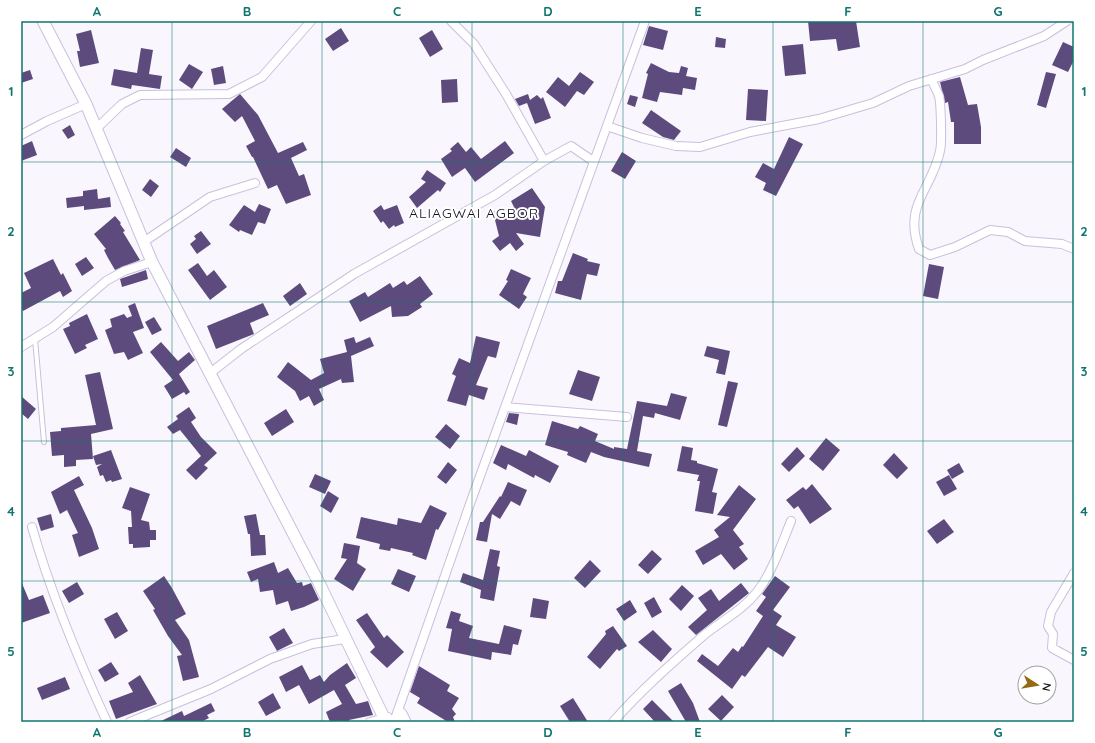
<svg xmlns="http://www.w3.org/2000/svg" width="1095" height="743" font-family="Quicksand,sans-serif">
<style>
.building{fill:#5e4b7d}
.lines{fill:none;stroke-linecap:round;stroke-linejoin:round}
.lane-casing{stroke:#cabfde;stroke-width:6}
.street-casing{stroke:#cabfde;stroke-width:10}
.secondary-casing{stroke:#cabfde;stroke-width:13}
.lane{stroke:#fff;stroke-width:4}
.street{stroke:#fff;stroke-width:8}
.secondary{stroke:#fff;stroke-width:11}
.grid{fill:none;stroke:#0f766e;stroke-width:1;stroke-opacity:0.55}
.labels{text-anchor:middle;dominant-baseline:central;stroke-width:4;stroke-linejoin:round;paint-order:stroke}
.quarter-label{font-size:14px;letter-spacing:1px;fill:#16121d;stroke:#fff}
.neatline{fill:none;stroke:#0f766e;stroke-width:1.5}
.grid-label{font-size:13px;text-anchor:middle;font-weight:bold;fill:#0f766e}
</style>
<rect width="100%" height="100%" fill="#f9f7fd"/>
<path class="building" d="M808,21H856L860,47L838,51L836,39L810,41Z
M649,26L668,31L663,50L643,45Z
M341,28L349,41L333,51L325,39Z
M91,30L99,63L80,67L77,51H80L76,34Z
M432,30L443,49L430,57L419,38Z
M716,37L726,39L725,48L715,47Z
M1063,42L1074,47V60L1068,72L1052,65Z
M803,44L806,74L785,76L782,46Z
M141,48L153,50L149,74L162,76L160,89L132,85L131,89L111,85L114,69L137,73Z
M651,63L669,72L679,73L681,66L688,68L686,76L697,78L695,90L683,88L682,95L660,92L657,102L642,98L648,74L646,73Z
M189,64L203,72L192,89L179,80Z
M223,66L226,83L214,85L211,69Z
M30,70L33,79L21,83V73Z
M580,72L594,82L584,95L577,91L565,107L546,92L558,77L569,86Z
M1046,72L1056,74L1046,108L1037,105Z
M960,77L968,105L977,104L981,127V144H954V122H951L948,102L945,103L940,82Z
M457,79L458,102L442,103L441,80Z
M748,89L768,90L766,121L746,120Z
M240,94L258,115L278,153L303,142L307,150L291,158L299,176L304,174L311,195L286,204L277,185L268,189L253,157H252L246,146L255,141L242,116L235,122L222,109Z
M528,94L530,100L537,95L541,99L543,97L551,118L535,124L527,103L519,106L515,99Z
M630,95L638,97L635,107L627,104Z
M651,110L681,131L674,140L663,137L642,123Z
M70,125L75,135L68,139L62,130Z
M789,137L803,144L776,196L763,190L766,183L755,177L763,163L774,169Z
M32,141L37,155L21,161V146Z
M505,141L514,153L475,182L465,168L452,177L441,159L452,151L450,149L458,142L466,152L471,147L481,159Z
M176,148L191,158L186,167L170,157Z
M622,152L636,161L625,179L611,171Z
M427,170L446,183L440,192L438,190L417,208L409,197L426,182L421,179Z
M150,179L159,186L151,197L142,190Z
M532,188L545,207L540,237L516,233L524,244L516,251L510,243L500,251L492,241L499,236L493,212L514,207L511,201Z
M97,189L98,199L110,197L111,207L84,210V206L67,208L66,198L83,196V191Z
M259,204L271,209L265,224L258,222L252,235L240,230L239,232L229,225L244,205L255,212Z
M381,205L384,210L397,205L404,223L395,227L394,225L389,229L383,221L381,223L373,211Z
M115,216L121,223L120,224L125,231L123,232L140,260L115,270L108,258L104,250L106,249L94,234Z
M201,231L211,244L197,254L190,244L196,239L194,236Z
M573,253L588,259L587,261L600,264L597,276L587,274L581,300L555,293L558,281H562Z
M86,257L94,268L82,276L75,264Z
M53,259L61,275L63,273L72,291L63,297L60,291L23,311L21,307V293L31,288L24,273Z
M198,263L207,276L214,270L227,287L210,300L188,270Z
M929,264L944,267L938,299L923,296Z
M511,269L531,278L523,294L527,297L519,309L499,295L508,281L506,280Z
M146,270L148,279L122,287L120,279Z
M420,276L433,294L420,304L422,307L408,316L392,317L391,306L360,322L349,301L365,292L368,297L390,283L393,288L404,281L407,285Z
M300,283L307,294L290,306L283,296Z
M135,303L144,328L133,332L143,353L128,360L124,352L114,354L105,330L112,327L110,319L124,314L127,318L132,316L128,306Z
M263,303L269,315L250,323L254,334L216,349L207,326Z
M87,314L98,339L85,345L87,348L75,354L63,329L70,326L69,323Z
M154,317L162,330L152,335L145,322Z
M476,336L500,342L496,358L488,356L476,385L488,388L484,400L469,395L466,406L447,401L456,376L452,374L459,358L470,363Z
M354,337L356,343L370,337L374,346L351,356L354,382L342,383L341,379L319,389L324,400L314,406L309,396L300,401L295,391L277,377L288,362L311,380L324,373L320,359L347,352L344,340Z
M161,342L178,361L189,352L195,360L179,374L190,392L186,395L184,392L172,399L164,386L173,380L150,352Z
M707,346L730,351L725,375L716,373L719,360L704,356Z
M578,370L600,377L592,401L569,394Z
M100,372L113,429L91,434L93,459L76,460V466L64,467V455L52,456L50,432L61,431V428L96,425L85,375Z
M728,381L738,383L727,427L718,425Z
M671,393L687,397L680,420L655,413L654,418L643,416L637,451L652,454L649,467L604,457L591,452L586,463L567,455L568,452L545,445L552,421L578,429L580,426L598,434L595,441L614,449V447L627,449L637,401L667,406Z
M21,396L36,409L28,419L21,413Z
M189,407L196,418L191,422L201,437L217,453L204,465L208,468L196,480L186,470L201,456L180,430L173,434L167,427L178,419L176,416Z
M286,409L294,422L272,436L264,423Z
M509,413L519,414L517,425L506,422Z
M446,424L460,436L450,449L435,437Z
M826,438L840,450L823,471L809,459Z
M501,445L526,456L529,450L559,466L550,483L535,475L534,478L508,464L506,470L493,463Z
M682,446L693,448L691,460L697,461V463L718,469L712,492L717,493L713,514L695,511L700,481H697L699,475L677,471Z
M797,447L805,456L789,472L781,464Z
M111,450L122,479L112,482L111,480L106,482L103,475L100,476L97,467L102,464L96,465L93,456Z
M894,453L908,468L897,479L883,465Z
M448,462L457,470L446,484L437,477Z
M959,463L964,472L952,479L947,470Z
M315,474L331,481L325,494L309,487Z
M949,475L957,489L944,496L936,482Z
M79,476L84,485L74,490L92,528L99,549L79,557L72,535L78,533L67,510L60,514L51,492Z
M508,482L527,490L520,506L511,501L500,519L492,514L487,542L476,540L480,522H483L500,496L501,497Z
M812,484L832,509L810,524L798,506L794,509L786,500L803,487L806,490Z
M739,485L756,499L733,530L744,544L739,547L748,559L734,570L721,554L703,565L695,551L719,537L714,530L730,517L717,515Z
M130,487L150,494L141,520L149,522L150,530H156V540H150V547L133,548V544H129L128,527H132L131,511L122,508Z
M328,491L339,498L331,513L320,506Z
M430,505L447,513L438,530L436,529L426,560L412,555L413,553L391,548L390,551L379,549L380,544L356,538L361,517L397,525L398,518L421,523Z
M51,514L54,527L41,531L37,518Z
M256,514L260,535H265L266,555L251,556L250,534H248L244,516Z
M944,519L954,532L937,544L927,531Z
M344,543L360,546L357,563L366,569L353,591L334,579L347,559L341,558Z
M490,549L500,551L497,566L500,567L494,601L480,598L481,590L460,582L463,573L483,580Z
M652,550L662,559L648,574L638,565Z
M590,560L601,571L585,588L574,578Z
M274,562L278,573L288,568L297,583L302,582L303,586L311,583L319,600L304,607L291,611L288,601L276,605L273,590L260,592L258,579L251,582L247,572Z
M398,569L416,576L409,592L391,584Z
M164,576L172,588L186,614L175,620L189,640L199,677L183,681L177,656L182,655L168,636L153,610L155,609L143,591Z
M775,576L790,587L773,610L782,616L776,625L796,637L783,657L768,647L745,677L742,675L732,689L697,661L702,654L718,666L733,648L738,652L742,646L743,647L763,616L756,611L766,597L762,594Z
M21,581L29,600L43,595L50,613L21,623Z
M77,582L84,594L69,603L62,591Z
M741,583L749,593L696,635L688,627L707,610L698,598L711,589L719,601Z
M682,585L694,596L681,611L669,599Z
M654,597L662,612L652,618L644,603Z
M533,598L549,601L546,619L530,617Z
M630,600L637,612L624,621L616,609Z
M451,611L461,614L459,621L473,626L469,638L499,644L504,625L522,630L518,645L513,644L511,655L492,652L491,660L448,651L452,629L446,628Z
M117,612L128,631L115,639L104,619Z
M367,613L384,638L387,635L404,652L387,668L370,652L375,647L356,620Z
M613,626L627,646L619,651L617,649L600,669L587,657L606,634L605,631Z
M284,628L293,643L277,651L269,637Z
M653,630L672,649L661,662L638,642Z
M111,662L119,674L105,682L98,670Z
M347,663L356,678L345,685L356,704L368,701L373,715L349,720V722H330L326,712L342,704L334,690L309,704L299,685L286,692L279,677L302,665L310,680L320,675L324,682L330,675Z
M419,666L450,685L447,691L459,698L452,709L456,714L453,717L455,722H448L417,703L420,698L410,692Z
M140,675L157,704L116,719L109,701L133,692L128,683Z
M65,677L70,689L42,700L37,688Z
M681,683L693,703L700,722H686L668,691Z
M273,693L281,708L266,716L258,702Z
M722,695L734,707L721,721L708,709Z
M573,698L588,722H570L560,706Z
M652,700L674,722H655L643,709Z
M211,703L215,711L207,715L209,718L201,722H159L182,711L184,716Z"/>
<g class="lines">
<defs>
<path id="lane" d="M35,339L44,442"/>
<path id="street" d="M451,21L474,44L506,94L544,161
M931,79C934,85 937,91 939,96C941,104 942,144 940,151C932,190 903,204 919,249L930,255L955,247L990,230L1008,232L1025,241L1062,244L1074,249
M607,126L642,138L676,146L700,147L750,132L819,119L873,103L909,86L965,69L983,60L1044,36L1067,21
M97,128L122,104L140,95L229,94L262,77L311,21
M21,135L47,121L86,104
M145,241L210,197L255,183
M21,347L53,327L106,281L124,271L152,262
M209,374L241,349L354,274L495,195L544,161L571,146L593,161
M506,407L627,417
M32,527C51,594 78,659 107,722
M1074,573L1051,612L1048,626L1053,634L1052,648L1074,660
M395,719L471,501L645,21
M130,722L211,689L270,659L312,644L345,639
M370,722L388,717
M613,722C640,691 672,663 703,636C721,621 742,611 757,592C772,573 782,543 791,521"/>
<path id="secondary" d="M43,21L86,104L152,262L319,583L386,722
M396,722L401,714L405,722"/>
</defs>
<use href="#lane" class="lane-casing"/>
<use href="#street" class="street-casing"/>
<use href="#secondary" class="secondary-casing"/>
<use href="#lane" class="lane"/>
<use href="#street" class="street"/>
<use href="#secondary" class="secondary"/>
</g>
<path class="grid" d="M172,21V722M322,21V722M472,21V722M623,21V722M773,21V722M923,21V722M21,162H1074M21,302H1074M21,441H1074M21,581H1074"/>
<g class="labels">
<g class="quarter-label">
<text x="474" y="213">ALIAGWAI AGBOR</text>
</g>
</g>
<rect width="1095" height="743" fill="none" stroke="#ffffff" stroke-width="44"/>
<g transform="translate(1037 685) rotate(102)"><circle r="19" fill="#ffffff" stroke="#a2a0a5"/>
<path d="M0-3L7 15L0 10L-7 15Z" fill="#946a14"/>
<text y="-6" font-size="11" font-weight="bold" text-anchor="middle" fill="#16121d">N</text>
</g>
<rect x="22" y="22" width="1051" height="699" class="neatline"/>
<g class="grid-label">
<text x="97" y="16">A</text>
<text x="247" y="16">B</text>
<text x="397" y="16">C</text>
<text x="548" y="16">D</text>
<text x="698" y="16">E</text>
<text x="848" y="16">F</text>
<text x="998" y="16">G</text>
<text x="11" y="96">1</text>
<text x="1084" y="96">1</text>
<text x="11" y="236">2</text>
<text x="1084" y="236">2</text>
<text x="11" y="376">3</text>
<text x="1084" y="376">3</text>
<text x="11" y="516">4</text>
<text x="1084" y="516">4</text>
<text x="11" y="656">5</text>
<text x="1084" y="656">5</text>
<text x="97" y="737">A</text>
<text x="247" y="737">B</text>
<text x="397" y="737">C</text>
<text x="548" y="737">D</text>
<text x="698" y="737">E</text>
<text x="848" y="737">F</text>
<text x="998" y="737">G</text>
</g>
</svg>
